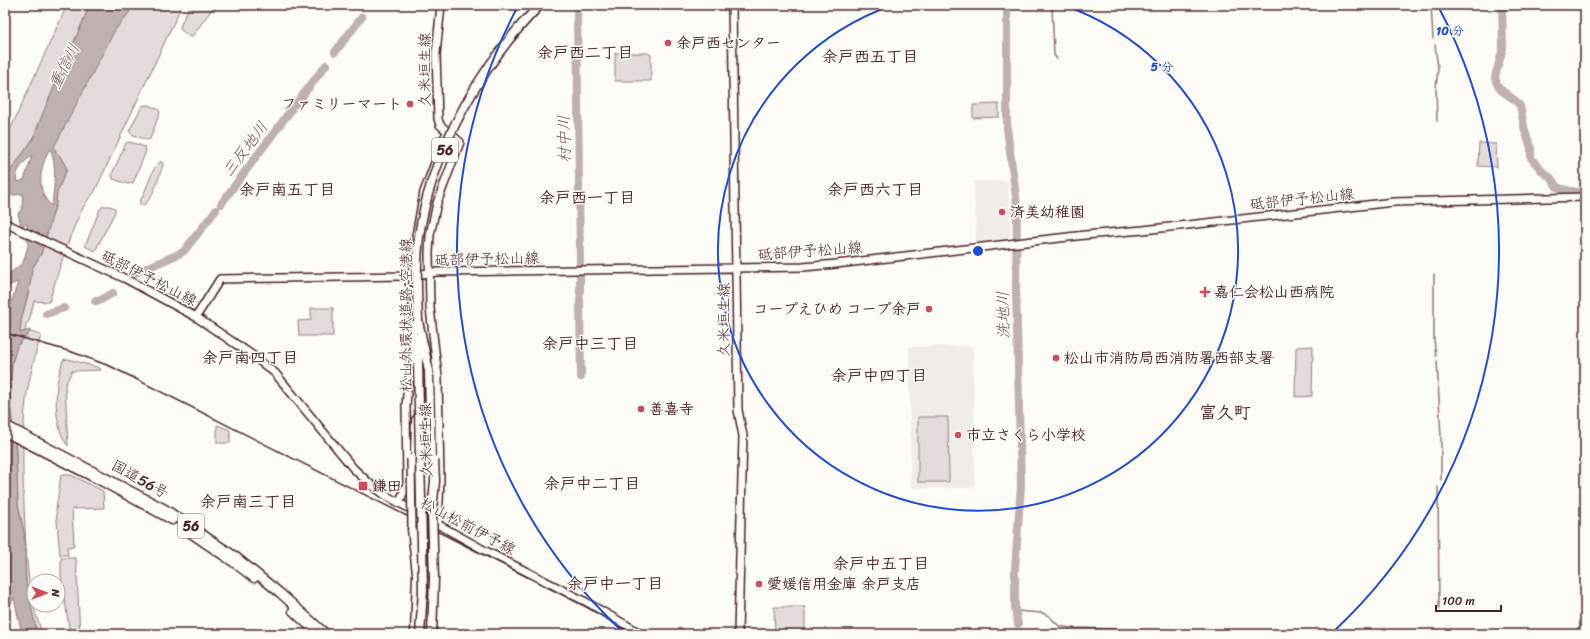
<svg xmlns="http://www.w3.org/2000/svg" width="1590" height="639" font-family="Sriracha,'Klee One',sans-serif">
<style>
.built{fill:#f0ece8}
.green{fill:#e3dcda;stroke:#967e82}
.water{fill:#c0b1b1;stroke:#91777b;fill-rule:evenodd}
.lines{fill:none;stroke-linecap:round;stroke-linejoin:round}
.stream{stroke:#91777b;stroke-width:1.5}
.river{stroke:#c0b1b1;stroke-width:8}
.major-casing{stroke:#4a1f2b;stroke-width:10}
.highway-casing{stroke:#4a1f2b;stroke-width:11}
.major{stroke:#fdfcf7;stroke-width:7}
.highway{stroke:#fdfcf7;stroke-width:8}
.rail{stroke:#4a1f2b;stroke-width:1.5}
.major-bridge-casing{stroke:#4a1f2b;stroke-width:10;stroke-linecap:butt}
.highway-bridge-casing{stroke:#4a1f2b;stroke-width:11;stroke-linecap:butt}
.major-bridge{stroke:#fdfcf7;stroke-width:7}
.highway-bridge{stroke:#fdfcf7;stroke-width:8}
.ring{fill:none;stroke:#1d4ed8;stroke-width:2}
.poi-dot{fill:#d1495b;stroke:#fdfcf7;stroke-width:1.5}
.labels{text-anchor:middle;dominant-baseline:central;stroke-width:3;stroke-linejoin:round;paint-order:stroke}
.shield{fill:#fdfcf7;stroke:#806168;stroke-width:1}
.shield-label{font-size:14px;font-weight:bold;fill:#4a1f2b}
.poi-label{font-size:15px;font-weight:bold;fill:#4a1f2b;stroke:#fdfcf7;text-anchor:start}
.street-label{font-size:15px;fill:#4a1f2b;stroke:#fdfcf7}
.neighbourhood-label{font-size:16px;font-weight:bold;fill:#4a1f2b;stroke:#fdfcf7}
.water-label{font-size:16px;font-style:italic;fill:#73525a;stroke:#fdfcf7}
.quarter-label{font-size:17px;font-weight:bold;fill:#4a1f2b;stroke:#fdfcf7}
.centre{fill:#1d4ed8;stroke:#fdfcf7;stroke-width:2}
.ring-label{font-size:12px;text-anchor:middle;font-weight:bold;fill:#1d4ed8;stroke:#fdfcf7;stroke-width:3;stroke-linejoin:round;paint-order:stroke}
</style>
<rect width="100%" height="100%" fill="#fdfcf7"/>
<filter id="ink" filterUnits="userSpaceOnUse"><feTurbulence type="fractalNoise" baseFrequency=".025" numOctaves="2"/><feDisplacementMap in="SourceGraphic" scale="8" xChannelSelector="R" yChannelSelector="G"/><feConvolveMatrix kernelMatrix="1 2 1 2 8 2 1 2 1" color-interpolation-filters="sRGB"/></filter>
<g filter="url(#ink)">
<path class="built" d="M974,181H1008L1011,228L1008,241L979,244L976,243Z
M971,346L973,349L975,486L973,488H911L909,347Z"/>
<path class="green" d="M67,5H90L43,113L33,139L5,179V141Z
M133,5H182L94,193C76,208 57,277 49,302L34,301L29,321L26,324L25,331L20,334L21,321L30,286L32,269L41,254L56,203L57,192L67,169L60,156L56,152L53,147L67,118L115,29L128,14Z
M190,5H215L191,38L180,29L181,24Z
M615,53H648L651,55V81H615Z
M999,104V117L973,118V105Z
M148,105L158,109L160,112L150,139L147,140L131,134L129,131L142,106Z
M130,142L145,147L146,151L133,183L128,184L113,179L112,174L126,143Z
M1479,143L1496,144L1497,167L1478,166Z
M160,162H162L163,165C159,176 153,201 142,206L139,202C147,192 152,166 160,162Z
M103,206H110L115,208V212L95,251L85,246L100,209Z
M311,308H333V336H299L298,321L311,320Z
M30,332L41,335C35,356 29,378 26,400C21,442 23,485 25,527C27,563 28,600 43,634H37L26,582L24,532L18,505L16,451L10,405L12,363L17,346Z
M1313,346L1312,396L1295,397L1296,348L1297,347Z
M68,359L100,368L101,370L72,371L65,385L68,446C56,431 55,403 57,384C58,376 61,368 63,360Z
M918,417H948L949,482H918Z
M217,425L230,430V443H217Z
M61,475H71L103,491L104,508L72,509L74,546L67,547L68,555H60L56,510Z
M61,558H76L80,634H70L61,575Z
M774,607H805V631L804,633H775Z"/>
<path class="water" d="M90,5H133L128,14L115,30L54,147L56,152L60,156L67,169L57,192L56,203L41,254L32,269L30,286L21,321L20,333L30,330V332L17,346L12,363L10,405L16,451L18,505L24,532L26,582L37,634H22L14,598L5,614V498L8,497L5,477V349L7,329L10,326V315L9,310L18,282L12,284L5,289V277L23,263L28,246L27,224L21,226L18,213L22,209L23,194L5,196V179L33,139L43,113ZM49,150H51C57,168 54,187 52,206C35,192 40,167 49,150ZM32,156L24,180L17,182C14,172 24,161 32,156Z"/>
<g class="lines">
<path class="stream" d="M1052,5L1054,55L1057,59
M1431,5L1433,39
M1435,45L1438,68L1436,88L1437,121
M1434,274V340L1436,356
M1437,361L1441,437V480
M1438,487L1439,608
M1016,611L1042,613L1049,616L1059,626L1071,628L1154,630
M1438,634V632"/>
<path class="river" d="M1007,5V128L1017,205L1016,288L1021,485L1015,569V609L1018,624
M1502,5L1503,48L1495,77L1497,84L1501,90L1516,101L1520,106L1525,131L1531,148V158L1543,172L1551,178L1557,187
M577,13L580,265
M335,52L362,17
M296,104L326,65
M1559,188L1567,190
M1572,191L1577,192
M221,204L291,110
M184,251L216,210
M133,274L181,253
M580,276V293
M580,299L581,377
M95,301H99L113,293
M46,314L64,308"/>
<defs>
<path id="major" d="M732,5L738,410L743,436L738,634
M5,223L126,279L196,317L252,355L275,373L353,468L369,483L385,495L484,550L586,602L642,634
M196,317L220,279L405,276L437,272L803,267L836,264L1085,235L1143,230L1394,202L1585,197
M408,462L413,466H434
M399,503L407,484L406,406L408,383L413,362V259L415,241L424,192L445,136
M438,525L440,479L438,377L430,308L429,253L430,235L437,203L460,142L440,125L438,119L436,54L441,5"/>
<path id="highway" d="M418,321L429,371L431,460
M418,369V338
M5,425L165,509L236,557L280,593L326,634
M5,432L101,481L172,520
M415,457L416,420
M183,528L233,562L254,578
M412,529L417,574L415,634
M293,611L318,634
M432,634L434,579"/>
</defs>
<use href="#major" class="major-casing"/>
<use href="#highway" class="highway-casing"/>
<use href="#major" class="major"/>
<use href="#highway" class="highway"/>
<path class="rail" d="M5,333L72,352L112,367L587,607L632,634"/>
<defs>
<path id="major-bridge" d="M411,459L412,529"/>
<path id="highway-bridge" d="M418,321C417,289 415,256 421,224C436,144 483,62 540,5
M418,363L423,590L420,634
M434,579L432,511L435,481L434,460"/>
</defs>
<use href="#major-bridge" class="major-bridge-casing"/>
<use href="#highway-bridge" class="highway-bridge-casing"/>
<use href="#major-bridge" class="major-bridge"/>
<use href="#highway-bridge" class="highway-bridge"/>
</g>
</g>
<g class="ring">
<path d="M1063 5A260 260 0 1 1 893 5"/>
<path d="M623 632A521 521 0 0 1 518 6M1438 6A521 521 0 0 1 1333 632"/>
</g>
<g class="poi-dot">
<circle cx="668" cy="43" r="4"/>
<circle cx="410" cy="104" r="4"/>
<circle cx="1002" cy="212" r="4"/>
<path d="M1203 286h4v4h4v4h-4v4h-4v-4h-4v-4h4z"/>
<circle cx="929" cy="309" r="4"/>
<circle cx="1056" cy="358" r="4"/>
<circle cx="641" cy="409" r="4"/>
<circle cx="958" cy="435" r="4"/>
<rect x="358" y="481" width="10" height="10" rx="2"/>
<circle cx="759" cy="584" r="4"/>
</g>
<g class="labels">
<g class="shield">
<rect x="432" y="138" width="26" height="24" rx="3"/>
<rect x="178" y="514" width="26" height="24" rx="3"/>
</g>
<g class="shield-label">
<text x="445" y="150">56</text>
<text x="191" y="526">56</text>
</g>
<g class="poi-label">
<text x="676" y="43">余戸西センター</text>
<text x="402" y="104" text-anchor="end">ファミリーマート</text>
<text x="1010" y="212">済美幼稚園</text>
<text x="1214" y="292">嘉仁会松山西病院</text>
<text x="921" y="309" text-anchor="end">コープえひめ コープ余戸</text>
<text x="1064" y="358">松山市消防局西消防署西部支署</text>
<text x="649" y="409">善喜寺</text>
<text x="966" y="435">市立さくら小学校</text>
<text x="372" y="486">鎌田</text>
<text x="767" y="584">愛媛信用金庫 余戸支店</text>
</g>
<g class="street-label">
<text transform="translate(425 70) rotate(-90)">久米垣生線</text>
<text transform="translate(1302 199) rotate(-6)">砥部伊予松山線</text>
<text transform="translate(810 251) rotate(-4)">砥部伊予松山線</text>
<text transform="translate(487 259) rotate(-1)">砥部伊予松山線</text>
<text transform="translate(149 278) rotate(27)">砥部伊予松山線</text>
<text transform="translate(406 315) rotate(-90)">松山外環状道路;空港線</text>
<text transform="translate(724 320) rotate(-90)">久米垣生線</text>
<text transform="translate(426 440) rotate(-91)">久米垣生線</text>
<text transform="translate(140 479) rotate(29)">国道56号</text>
<text transform="translate(468 526) rotate(28)">松山松前伊予線</text>
</g>
<g class="neighbourhood-label">
<text x="585" y="52">余戸西二丁目</text>
<text x="870" y="56">余戸西五丁目</text>
<text x="287" y="189">余戸南五丁目</text>
<text x="875" y="189">余戸西六丁目</text>
<text x="587" y="197">余戸西一丁目</text>
<text x="590" y="343">余戸中三丁目</text>
<text x="250" y="357">余戸南四丁目</text>
<text x="879" y="375">余戸中四丁目</text>
<text x="592" y="483">余戸中二丁目</text>
<text x="248" y="501">余戸南三丁目</text>
<text x="881" y="563">余戸中五丁目</text>
<text x="615" y="583">余戸中一丁目</text>
</g>
<g class="water-label">
<text transform="translate(64 66) rotate(-63)">重信川</text>
<text transform="translate(564 139) rotate(-91)">村中川</text>
<text transform="translate(245 149) rotate(-53)">三反地川</text>
<text transform="translate(1003 315) rotate(-91)">洗地川</text>
</g>
<g class="quarter-label">
<text x="1225" y="412">富久町</text>
</g>
</g>
<circle cx="978" cy="251" r="6" class="centre"/>
<g class="ring-label">
<text x="1450" y="35">10 分</text>
<text x="1162" y="71">5 分</text>
</g>
<rect width="1590" height="639" fill="none" stroke="#fdfcf7" stroke-width="20"/>
<rect x="10" y="10" width="1570" height="619" fill="none" stroke="#4a1f2b" stroke-width="1.5" filter="url(#ink)"/>
<g transform="translate(46 593) rotate(90)"><circle r="19" fill="#fdfcf7" stroke="#b5a4a5"/>
<path d="M0-3L7 15L0 10L-7 15Z" fill="#d1495b"/>
<text y="-6" font-size="11" font-weight="bold" text-anchor="middle" fill="#4a1f2b">N</text>
</g>
<path d="M1436 605v6h65v-6" fill="none" stroke="#4a1f2b" stroke-width="2"/>
<text x="1442" y="605" font-size="12" fill="#4a1f2b" stroke="#fdfcf7" stroke-width="3" paint-order="stroke">100 m</text>
</svg>
